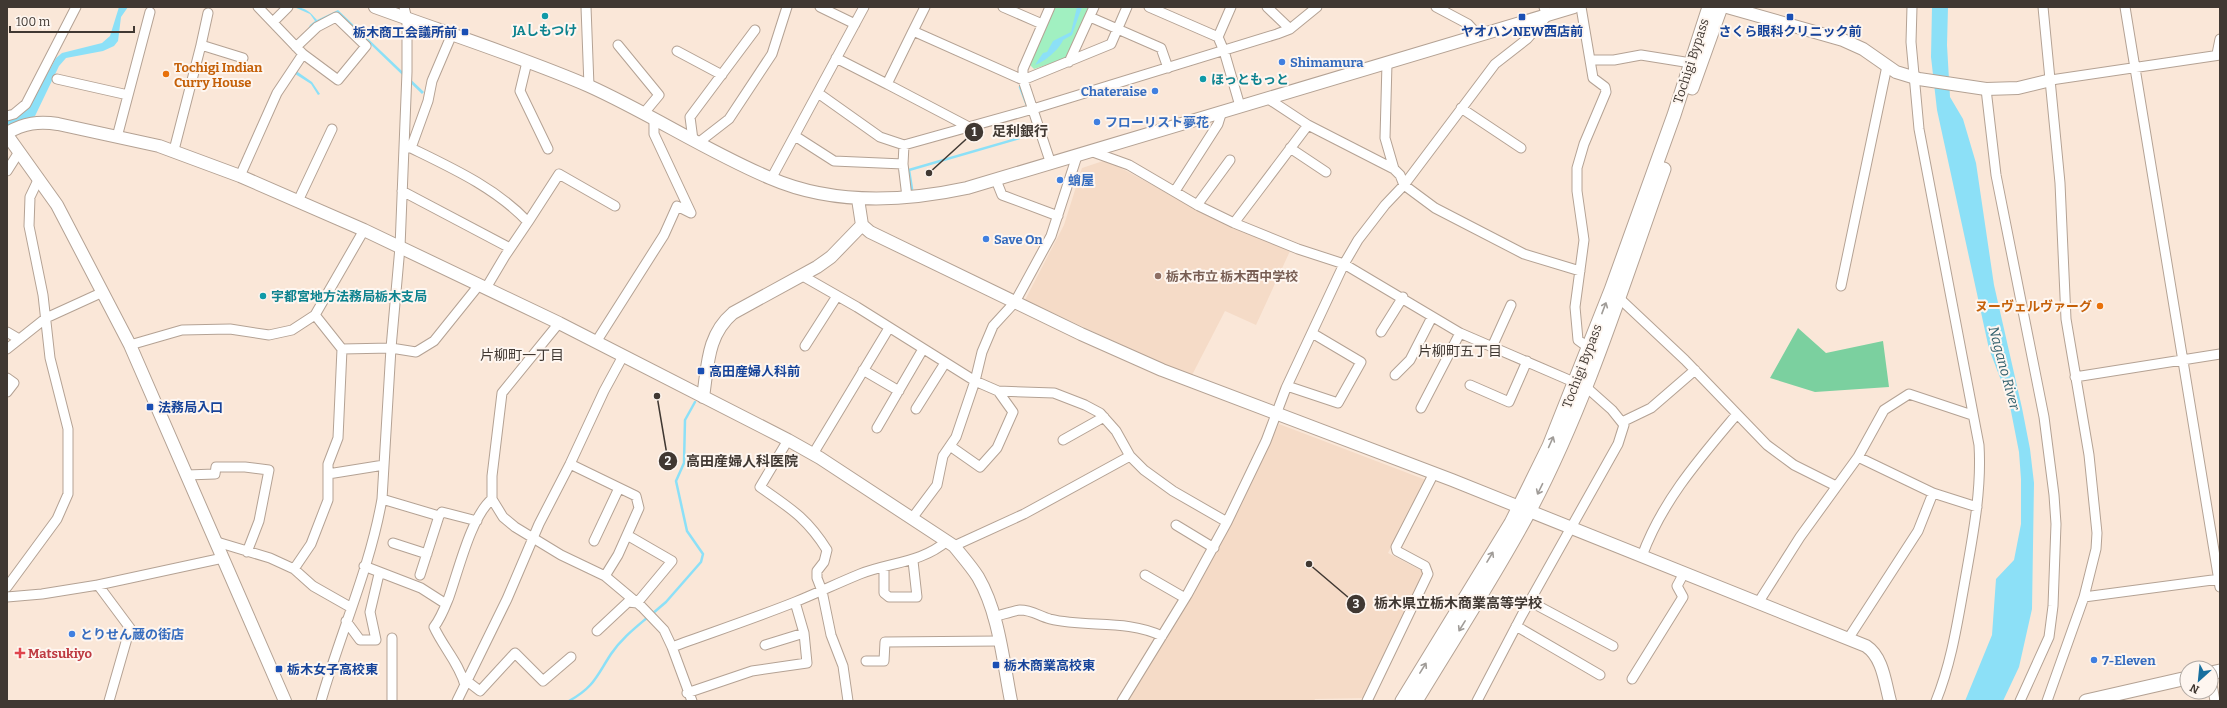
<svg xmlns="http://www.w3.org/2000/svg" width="2227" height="708" font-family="Bitter,'Noto Sans JP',serif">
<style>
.built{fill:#f5dbc7}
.green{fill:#a1f0c1}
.forest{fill:#7bd09f}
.water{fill:#8ce0f7}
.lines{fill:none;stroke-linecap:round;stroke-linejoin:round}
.stream{stroke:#8ce0f7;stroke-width:2.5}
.minor-casing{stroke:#b4a294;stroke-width:11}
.tertiary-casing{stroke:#b4a294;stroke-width:14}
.secondary-casing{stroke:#b4a294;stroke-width:15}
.minor{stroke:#fff;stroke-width:9}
.tertiary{stroke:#fff;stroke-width:12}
.secondary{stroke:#fff;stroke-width:13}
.oneway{stroke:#a09c98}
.culture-dot{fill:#0f9aa8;stroke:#fef6f0;stroke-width:1.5}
.transit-dot{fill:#1a4fb4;stroke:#fef6f0;stroke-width:1.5}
.shop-dot{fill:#3f7fe0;stroke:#fef6f0;stroke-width:1.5}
.food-dot{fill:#e8710a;stroke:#fef6f0;stroke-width:1.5}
.education-dot{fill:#8d6e63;stroke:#fef6f0;stroke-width:1.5}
.health-dot{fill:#e0444e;stroke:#fef6f0;stroke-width:1.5}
.labels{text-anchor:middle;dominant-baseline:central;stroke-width:4;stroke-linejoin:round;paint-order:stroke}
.culture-label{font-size:13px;font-weight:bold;fill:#0d838f;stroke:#fef6f0;text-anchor:start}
.transit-label{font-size:13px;font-weight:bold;fill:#164399;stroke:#fef6f0;text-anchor:start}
.street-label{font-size:13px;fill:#403832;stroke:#fef6f0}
.shop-label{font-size:13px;font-weight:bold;fill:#366cbe;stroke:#fef6f0;text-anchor:start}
.food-label{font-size:13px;font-weight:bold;fill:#c56008;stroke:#fef6f0;text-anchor:start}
.education-label{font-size:13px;font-weight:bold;fill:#785e54;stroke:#fef6f0;text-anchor:start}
.health-label{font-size:13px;font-weight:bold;fill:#be3a42;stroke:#fef6f0;text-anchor:start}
.neighbourhood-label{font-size:14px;fill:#403832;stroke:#fef6f0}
.water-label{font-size:14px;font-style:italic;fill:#2d5d6a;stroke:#fef6f0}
.leader{fill:none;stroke:#403832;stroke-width:1.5}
.callout-dot{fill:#403832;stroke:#fef6f0;stroke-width:1.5}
.mark-label{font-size:12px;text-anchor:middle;font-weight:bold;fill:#fff}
.callout-label{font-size:14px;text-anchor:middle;font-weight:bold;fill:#403832;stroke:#fef6f0;stroke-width:4;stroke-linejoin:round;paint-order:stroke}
</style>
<rect width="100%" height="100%" fill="#fae7d8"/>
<path class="built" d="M1106,160L1197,209L1290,251L1256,325L1225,311L1191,377L1025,300L1064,225L1082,168Z
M1279,424L1426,480L1388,553L1424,572L1365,698L1315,699L1314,701H1128L1214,556Z"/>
<path class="green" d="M1055,7H1092L1070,57L1034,69L1029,64Z"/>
<path class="forest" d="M1798,328L1826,353L1883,341L1889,387L1815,392L1770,378Z"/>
<path class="water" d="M119,7H128L121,17L118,41L114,46L103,51L66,58L59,66L35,116L7,129V121L27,110L56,58L62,53L102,43L110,36Z
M294,7C305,7 310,12 317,20L338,10L424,92L422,94L338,13L311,27L292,68L312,82L320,94L318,95L311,84L292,72L290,68L310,25L315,21L310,14Z
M1077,7H1082L1072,35L1063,40C1059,50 1044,62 1035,65L1043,53L1047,52L1053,41L1071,32Z
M1932,7H1948L1947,45L1950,97L1963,119L1976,163L1994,285L2022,408L2030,449L2034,483L2032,609L2019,667L2003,701H1965L1992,635L1996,579L2014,560L2021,524V479L2019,452L2009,401L1989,349L1937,110L1931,57Z"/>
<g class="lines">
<path class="stream" d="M1020,87L1028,108
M912,189L909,170L1037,133L1036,132
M652,614L666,602L701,562L703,554L687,531L676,481L684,463L685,420L695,402
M569,701C594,687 596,677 611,654C621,639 635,628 648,617"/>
<defs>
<path id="minor" d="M258,7L303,54L338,80L366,46L336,17L317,27L296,47
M586,7L589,86
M820,7L855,24
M1003,7L1042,24
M1050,7L1023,69V80L1051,164
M1149,7L1218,37L1224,51L1240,106
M1267,7L1290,29
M1436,7L1468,24L1479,36
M1581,7L1593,78L1605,87L1606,92L1584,144L1577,168V191L1584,240L1575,307L1578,340L1589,348
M1912,7L1911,42L1919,129L1979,445C1982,492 1972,540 1964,586C1957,625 1951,664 1936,701
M2043,7L2060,183L2066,319L2089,455L2097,533L2096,549L2084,597L2047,701
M2125,7L2220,587
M1090,17L1161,48L1168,68
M273,22L288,7
M913,31L925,7
M1218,37L1231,7
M201,45L208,13
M618,45L659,95L644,113
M677,51L722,75
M2217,54L2220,39
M836,58L887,84
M1590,60H1614L1641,55L1691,63
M527,62L520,91L548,149
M1069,62L1094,7
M1387,63L1385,138L1394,169L1400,175L1404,185L1435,208L1524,254L1580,271
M57,79L128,95
M2051,80L2220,55
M1986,89L1996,175L2044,417L2054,495L2056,524L2053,606L2049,637L2020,701
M818,93L880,137L904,145L1033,109L1277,34L1290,29L1317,7
M1267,98L1308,125L1394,169
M1461,108L1521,148
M7,116L14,114L26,104L76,7
M969,127L887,84L913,31L1023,80L1111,44L1127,7
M795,136L834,161L903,164
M117,137L150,12
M693,140L690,117L755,30
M698,143L729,119L772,54L787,7
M904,145L903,164L907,197
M406,148H411L428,101L432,81L452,34
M411,148C452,168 496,188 528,222L505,256L486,288
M1290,148L1326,172
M174,150L201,45L243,58
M1093,152L1129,165L1199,206L1234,223L1298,249L1344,264L1460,333L1576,383
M7,171L19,152
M240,176L277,93L303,54
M771,179L864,7
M996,180L1002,195L1058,216
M402,191L510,248
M1175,191L1218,124L1222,111
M298,201L332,129
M1197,205L1230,160
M528,222L559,174L615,206
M1234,223L1308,125
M801,275L857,307L975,381L998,391L1054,393L1085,405L1100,413L1116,431L1130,456L1144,470L1173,491L1227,522
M1841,286L1887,66
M1618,297L1685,360L1767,445L1794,465L1836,486
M559,323L502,393L492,476V499L503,517L515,527L561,555L605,576L642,607L664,630L672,647
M7,332L19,339
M1381,332L1403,297
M596,342L664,235L677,206L691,213L654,134V119
M130,345L182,330L230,329L269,335L292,330L315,315L364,230
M805,346L837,296
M1492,347L1511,305
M7,349L46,318L103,292
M342,349L391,348L416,352L434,341L479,285
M863,370L899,391
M1395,375L1410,360L1432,317
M2075,377L2220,354
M7,378L14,383L7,392
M1470,385L1509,402L1527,361
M1287,386L1338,403L1361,362L1312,333
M1421,408L1460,333
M916,409L945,363
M1622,422L1651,408L1695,370
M877,428L923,349
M788,440L760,487C790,508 807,518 827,550L824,562L817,571V578L822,591L831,635L843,666L848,701
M1063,440L1104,417
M950,446L980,467L997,448L1013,412L998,391
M813,454L889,328
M1858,457L1933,493L1977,507
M570,464L636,496L639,508L618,555L605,576
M328,474L384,465
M187,475L215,474L216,467H245L269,470L259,521L247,552
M382,499L439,516L420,575
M439,516L442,512L477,521
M913,517L937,485L943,456L956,437L975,381L982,352L993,326L1015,302L1051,236L1077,156
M1176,525L1214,548
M594,541L619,488
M217,542L270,558L294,569L313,586L350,607
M393,543L427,554
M954,546L1024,514L1130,456
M1642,556C1662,501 1700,458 1737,414
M364,566L421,588L446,604
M884,567V593L889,597H917L913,561
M294,569L311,544L328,500V464L338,438L342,349L315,315
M1145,575L1185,598
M7,587L57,519L68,494V429L50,358L43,295L29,226L30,197L39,178
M7,597L42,594L98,585
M2084,597L2220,579
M1529,601L1613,646
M1758,603L1800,537L1858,457L1884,410L1909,394L1972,415
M993,617C1002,615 1012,611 1020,610C1032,610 1039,616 1050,619C1087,628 1126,619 1162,636
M346,621L360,640H376L370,612L379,574
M1516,626L1600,675
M597,631L628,602L637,603L672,561L627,535
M392,638V701
M1848,639L1918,531L1933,493
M765,645L804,633
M866,661H884L885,642L999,641
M1632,679L1683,597L1677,586L1684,573
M2211,679L2215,701
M467,681L480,691L515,653L543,681L571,657
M465,685C459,663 443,647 434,627C441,618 445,607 449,597C459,569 471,517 492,499
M687,693L752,671L807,663L804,633L795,602
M109,701L130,628L98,585L223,558
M321,701C340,634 370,568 382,499L391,348L400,247L407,72V19L404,7
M457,701L507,599L539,524L570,464L604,391L623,356
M692,701L672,647C713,632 755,618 795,602C817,593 838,583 860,574C891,562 921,563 947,541
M1122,701L1187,595L1227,522L1266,441L1286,388L1344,264L1358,240L1385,205L1404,185L1495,64L1527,39L1547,16L1544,7
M1367,701L1428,574L1425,566L1397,551L1396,547L1434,473
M1477,701L1522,615L1618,444L1624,425L1612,410L1585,386"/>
<path id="tertiary" d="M375,7C446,33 519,56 589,86C651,114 708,152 770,178C832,205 902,202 967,188L1574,7
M1727,7L1843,40L1863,49L1896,72L1919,79L1986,89L2018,88L2051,80
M7,133C24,123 39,121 58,124L159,146L240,176L364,230L559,323L788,440L820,458L954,546C962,556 971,566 978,577C999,613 1003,661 1011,701
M7,135L57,205L130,345L285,701
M858,199L862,225L870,232L1081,334L1162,370L1452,480L1866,646C1883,657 1885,683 1890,701
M703,397C708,365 707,335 733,313L817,267L831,257L862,225"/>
<path id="secondary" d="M1692,88L1721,7
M2211,673L2220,671
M1402,701L1511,523L1549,446L1611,290L1674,115L1709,7
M1416,701C1454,638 1494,577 1529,512C1586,404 1623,284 1664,169
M2086,701L2187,678"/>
</defs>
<use href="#minor" class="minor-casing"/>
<use href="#tertiary" class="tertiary-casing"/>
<use href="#secondary" class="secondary-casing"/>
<use href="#minor" class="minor"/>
<use href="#tertiary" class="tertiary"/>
<use href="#secondary" class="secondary"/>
</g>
<defs><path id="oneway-shaft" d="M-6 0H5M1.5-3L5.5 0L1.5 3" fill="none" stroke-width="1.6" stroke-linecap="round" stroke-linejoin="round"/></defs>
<g class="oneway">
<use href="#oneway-shaft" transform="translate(1604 308) rotate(-69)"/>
<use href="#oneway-shaft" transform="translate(1551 442) rotate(-66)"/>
<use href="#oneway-shaft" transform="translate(1540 489) rotate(116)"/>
<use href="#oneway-shaft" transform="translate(1490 557) rotate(-59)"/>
<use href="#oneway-shaft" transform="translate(1462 626) rotate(122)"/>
<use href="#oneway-shaft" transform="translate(1423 668) rotate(-58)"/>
</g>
<g class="culture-dot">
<circle cx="545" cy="16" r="4"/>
<circle cx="1203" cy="79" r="4"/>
<circle cx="263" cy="296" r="4"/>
</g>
<g class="transit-dot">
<rect x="1518" y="13" width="8" height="8" rx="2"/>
<rect x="1786" y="13" width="8" height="8" rx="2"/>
<rect x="461" y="28" width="8" height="8" rx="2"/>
<rect x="697" y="367" width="8" height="8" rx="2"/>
<rect x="146" y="403" width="8" height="8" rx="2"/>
<rect x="992" y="661" width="8" height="8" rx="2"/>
<rect x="275" y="665" width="8" height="8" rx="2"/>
</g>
<g class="shop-dot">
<circle cx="1282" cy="62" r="4"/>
<circle cx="1155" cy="91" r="4"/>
<circle cx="1097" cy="122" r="4"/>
<circle cx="1060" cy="180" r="4"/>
<circle cx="986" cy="239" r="4"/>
<circle cx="72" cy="634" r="4"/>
<circle cx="2094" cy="660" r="4"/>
</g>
<g class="food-dot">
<circle cx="166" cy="74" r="4"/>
<circle cx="2100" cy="306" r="4"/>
</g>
<circle class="education-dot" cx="1158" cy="276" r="4"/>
<path class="health-dot" d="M18 647h4v4h4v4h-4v4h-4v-4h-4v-4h4z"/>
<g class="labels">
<g class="culture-label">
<text x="545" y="30" text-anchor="middle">JAしもつけ</text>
<text x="1211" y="79">ほっともっと</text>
<text x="271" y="296">宇都宮地方法務局栃木支局</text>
</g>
<g class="transit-label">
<text x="1522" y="31" text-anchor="middle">ヤオハンNEW西店前</text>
<text x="1790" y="31" text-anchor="middle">さくら眼科クリニック前</text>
<text x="457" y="32" text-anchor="end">栃木商工会議所前</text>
<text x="709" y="371">高田産婦人科前</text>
<text x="158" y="407">法務局入口</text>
<text x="1004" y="665">栃木商業高校東</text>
<text x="287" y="669">栃木女子高校東</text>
</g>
<g class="street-label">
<text transform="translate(1691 61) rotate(-72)">Tochigi Bypass</text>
<text transform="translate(1582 366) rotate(-69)">Tochigi Bypass</text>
</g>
<g class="shop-label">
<text x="1290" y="62">Shimamura</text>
<text x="1147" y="91" text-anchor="end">Chateraise</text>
<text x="1105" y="122">フローリスト夢花</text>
<text x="1068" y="180">蛸屋</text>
<text x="994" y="239">Save On</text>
<text x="80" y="634">とりせん蔵の街店</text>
<text x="2102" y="660">7-Eleven</text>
</g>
<g class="food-label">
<text x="174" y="67">Tochigi Indian<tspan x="174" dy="15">Curry House</tspan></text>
<text x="2092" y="306" text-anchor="end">ヌーヴェルヴァーグ</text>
</g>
<g class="education-label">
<text x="1166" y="276">栃木市立 栃木西中学校</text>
</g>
<g class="health-label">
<text x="28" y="653">Matsukiyo</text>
</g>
<g class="neighbourhood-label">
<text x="1460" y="351">片柳町五丁目</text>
<text x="522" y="355">片柳町一丁目</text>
</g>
<g class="water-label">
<text transform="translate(2004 368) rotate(75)">Nagano River</text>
</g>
</g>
<path class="leader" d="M929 173L974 132M657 396L668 461M1309 564L1356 604"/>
<g class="callout-dot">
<circle cx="929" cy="173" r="4"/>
<circle cx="657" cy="396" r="4"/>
<circle cx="1309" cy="564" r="4"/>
<circle cx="974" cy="132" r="10"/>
<circle cx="668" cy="461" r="10"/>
<circle cx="1356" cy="604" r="10"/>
</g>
<g class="mark-label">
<text x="974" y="136">1</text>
<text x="668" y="465">2</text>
<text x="1356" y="608">3</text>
</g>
<g class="callout-label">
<text x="1020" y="136">足利銀行</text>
<text x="742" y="466">高田産婦人科医院</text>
<text x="1458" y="608">栃木県立栃木商業高等学校</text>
</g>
<rect width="2227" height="708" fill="none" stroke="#403832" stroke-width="16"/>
<g transform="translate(2199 680) rotate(207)"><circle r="19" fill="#fef6f0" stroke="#b2aaa4"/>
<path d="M0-3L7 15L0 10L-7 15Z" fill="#186f9f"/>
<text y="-6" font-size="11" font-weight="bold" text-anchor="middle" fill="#403832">N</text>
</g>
<path d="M10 26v6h124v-6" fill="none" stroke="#403832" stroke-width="2"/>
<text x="16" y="26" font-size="12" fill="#403832" stroke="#fef6f0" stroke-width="3" paint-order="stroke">100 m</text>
</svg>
